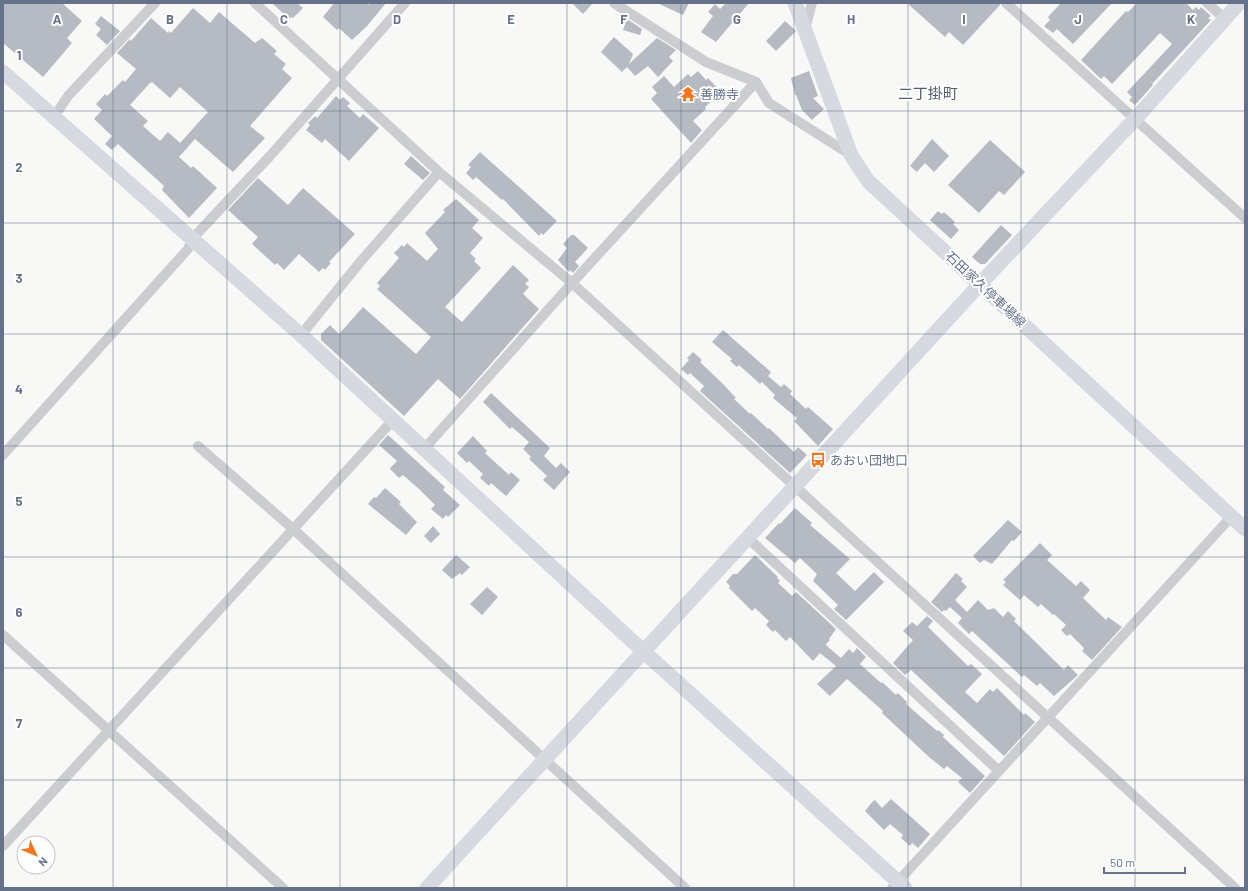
<svg xmlns="http://www.w3.org/2000/svg" width="1248" height="891" font-family="Barlow,'Noto Sans JP',sans-serif">
<style>
.building{fill:#b5bac3;fill-rule:evenodd}
.lines{fill:none;stroke-linecap:round;stroke-linejoin:round}
.street{stroke:#cbcdd1;stroke-width:10}
.secondary{stroke:#d6dae0;stroke-width:15}
.grid{fill:none;stroke:#65728a;stroke-width:1;stroke-opacity:0.55}
.labels{text-anchor:middle;dominant-baseline:central;stroke-width:4;stroke-linejoin:round;paint-order:stroke}
.poi-label{font-size:13px;fill:#65728a;stroke:#fff;text-anchor:start}
.street-label{font-size:13px;fill:#65728a;stroke:#fff}
.quarter-label{font-size:15px;fill:#535d6e;stroke:#fff}
.grid-label{font-size:13px;text-anchor:middle;font-weight:bold;fill:#65728a;stroke:#fff;stroke-width:4;stroke-linejoin:round;paint-order:stroke}
</style>
<rect width="100%" height="100%" fill="#f8f9f6"/>
<path class="building" d="M3,3H62L82,21L67,38L72,43L43,77L3,43Z
M272,3H297L303,8L293,18L292,17L289,19Z
M334,3H367L369,5L370,3H386L367,26L352,40L339,28L337,30L323,17Z
M572,3H593L583,14Z
M657,3H689L683,15Z
M726,3H749L716,42L701,32L713,16L708,12L715,4L720,9Z
M907,3H1000V5L963,45L949,32L945,37Z
M1061,3H1112L1073,44L1057,29L1053,33L1044,26L1050,20L1048,17Z
M1137,3H1186L1193,10L1196,7L1199,10L1201,7L1211,16L1208,18L1211,20L1152,84L1153,85L1135,105L1129,100L1132,97L1127,92L1172,44L1160,33L1112,84L1104,76L1101,79L1081,60L1126,11L1128,12Z
M193,8L210,23L219,12L255,43L262,38L277,51L274,54L286,64L282,69L292,78L250,126L265,138L233,172L195,139L179,157L191,168L193,166L217,188L189,218L162,190L164,186L118,144L112,150L105,144L112,136L94,119L102,110L96,104L105,94L107,96L123,80L125,82L136,69L117,53L130,39L131,41L151,18L168,33L169,31L171,33ZM152,82L170,98L180,87L208,112L180,143L168,132L160,141L143,126L148,121L130,105L150,83Z
M101,16L120,31L107,45L96,35L101,29L95,24Z
M627,19L642,29L640,35L623,30Z
M785,21L796,31L776,51L766,41Z
M614,37L633,54L629,64L657,38L676,50L669,57L673,61L658,77L648,66L635,76L627,67L622,72L601,52Z
M698,71L706,80L708,78L721,92L705,107L706,109L693,121L702,130L691,143L651,99L657,93L652,87L664,76L674,87L688,74L691,77Z
M809,71L818,96L813,98L824,109L812,120L802,110L796,95H795L791,78Z
M336,96L340,100L343,97L350,103L347,106L360,118L363,114L379,128L349,161L325,139L322,143L306,130L310,125L308,123L315,116L317,118Z
M932,139L949,156L934,172L925,163L917,172L910,166Z
M990,140L1025,172L1004,195L999,191L979,213L948,185Z
M480,152L557,221L543,235L541,233L539,236L503,199L502,200L476,177L473,180L466,173L471,167L468,165Z
M411,156L430,173L423,180L404,164Z
M258,178L288,205L303,188L355,234L329,262L331,263L325,270L323,268L319,272L299,254L284,270L277,263L275,265L252,244L258,237L228,210Z
M456,199L479,220L472,228L483,238L470,253L476,259L474,261L481,268L445,307L462,322L513,265L529,280L525,284L529,287L523,294L539,309L460,399L438,379L404,416L321,340V334L330,325L339,334L363,307L416,354L431,337L377,289L380,286L377,283L399,258L394,253L402,245L404,247L407,243L427,261L438,249L425,233L445,212L443,210Z
M938,211L942,214L944,212L955,222L953,224L959,230L951,239L930,220Z
M1001,225L1012,235L985,264H980L972,257Z
M571,235H574L588,248L575,262L579,266L573,273L570,270L569,272L558,260L567,248L563,244Z
M723,330L771,372L768,376L781,387L784,384L792,391L790,394L806,409L808,407L833,429L818,446L794,421L797,418L773,398L775,395L762,382L760,384L739,365L737,367L730,361L732,359L712,342Z
M693,352L702,360L700,362L724,385L736,398L734,399L750,414L751,413L768,429L769,428L794,452L798,447L807,455L790,473L700,391L704,386L690,373L688,375L681,369L689,360L687,358Z
M491,393L550,448L544,456L556,468L561,463L570,472L554,490L543,480L547,476L529,459L531,457L523,449L529,442L512,427L510,429L483,402Z
M388,435L445,487L443,490L460,505L448,517L446,515L443,519L431,509L435,505L419,489L403,475L399,478L391,470L390,468L397,461L379,445Z
M473,436L487,451L485,453L509,475L511,472L520,480L506,496L491,483L489,486L480,478L483,474L469,461L467,463L457,453Z
M385,488L401,502L399,504L417,522L406,535L368,504L374,497L376,498Z
M795,508L812,523L810,525L850,559L836,573L855,591L874,572L884,582L846,620L834,609L838,605L813,581L817,574L800,558L795,563L765,538L779,523L780,524Z
M1008,520L1022,532L1014,541L1012,540L992,564L984,560L980,563L973,556Z
M433,526L440,534L431,543L424,536Z
M1040,543L1052,555L1047,560L1076,586L1081,581L1090,590L1083,598L1106,620L1108,617L1122,627L1092,660L1082,651L1084,649L1083,647L1070,634L1067,636L1061,630L1066,625L1054,614L1053,615L1041,604L1038,607L1024,595L1020,600L1003,585L1006,582L1003,580Z
M456,555L470,567L462,575L460,573L452,579L442,570Z
M755,555L778,577L777,578L780,581L778,583L792,596L796,592L836,629L829,639L830,640L826,644L827,646L841,658L849,649L853,653L857,648L866,657L860,664L881,683L882,682L896,695L898,693L907,702L906,704L937,731L938,730L944,735L943,737L985,776L970,793L958,782L962,778L947,766L944,769L929,757L882,713L883,711L847,679L830,696L817,684L836,666L820,653L813,661L790,637L786,641L775,630L773,632L766,625L769,621L755,608L752,611L729,588L730,586L726,582L733,574H737Z
M956,573L963,579L961,581L967,587L955,600L967,612L978,600L988,610L994,608L1003,617L1008,611L1016,619L1014,621L1064,670L1068,665L1078,675L1054,696L1040,683L1037,686L1024,675L1022,677L972,631L969,634L958,623L962,618L950,607L946,611L944,610L942,612L931,602Z
M487,587L498,597L482,615L470,604Z
M927,616L933,621L928,627L968,666L971,664L982,674L965,692L977,703L990,689L993,692L997,688L1024,715L1025,713L1035,722L1004,756L911,670L905,675L893,663L913,640L903,631L912,622L917,626Z
M891,799L930,834L918,848L912,843L910,846L901,838L903,835L890,824L884,830L865,811L872,802L875,800L882,808Z"/>
<g class="lines">
<path class="street" d="M255,3L439,172L572,283L1235,888
M614,3L706,62L756,82L769,103L851,155
M1006,3L1245,218
M1207,3L1225,19
M805,29L812,3
M54,117L68,96L155,3
M301,335L361,261L439,172
M198,446L292,528L685,888
M424,449L572,283L756,82
M3,455L188,249L192,239L270,156L405,3
M748,538L999,771
M3,635L283,888
M3,846L393,420
M892,888L1231,517"/>
<path class="secondary" d="M795,3L851,155L868,181L1245,529
M3,72L301,335L643,651L905,888
M427,888L980,284L1136,118L1239,3"/>
</g>
<path class="grid" d="M113,3V888M227,3V888M340,3V888M454,3V888M567,3V888M681,3V888M794,3V888M908,3V888M1021,3V888M1135,3V888M3,111H1245M3,223H1245M3,334H1245M3,446H1245M3,557H1245M3,668H1245M3,780H1245"/>
<defs>
<symbol id="temple-bare" viewBox="-9 -9 18 18"><path d="M0-6L5-2H3V0L6.5 2.5H4V6H1.5V3h-3V6H-4V2.5H-6.5L-3 0V-2H-5Z" fill="#f3761b" stroke="#fff" stroke-width="2.5" paint-order="stroke"/></symbol>
<symbol id="bus-bare" viewBox="-9 -9 18 18"><path d="M-5-6H5V4H4V6H2V4H-2V6H-4V4H-5ZM-3.5-4V0h7V-4ZM-3.5 1.2v1.5H-2V1.2ZM2 1.2v1.5H3.5V1.2Z" fill="#f3761b" stroke="#fff" stroke-width="2.5" paint-order="stroke"/></symbol>
</defs>
<g fill-rule="evenodd">
<use href="#temple-bare" x="677" y="83" width="22" height="22"/>
<use href="#bus-bare" x="807" y="449" width="22" height="22"/>
</g>
<g class="labels">
<g class="poi-label">
<text x="700" y="94">善勝寺</text>
<text x="830" y="460">あおい団地口</text>
</g>
<g class="street-label">
<text transform="translate(986 289) rotate(43)">石田家久停車場線</text>
</g>
<g class="quarter-label">
<text x="928" y="93">二丁掛町</text>
</g>
</g>
<g class="grid-label">
<text x="57" y="24">A</text>
<text x="170" y="24">B</text>
<text x="284" y="24">C</text>
<text x="397" y="24">D</text>
<text x="511" y="24">E</text>
<text x="624" y="24">F</text>
<text x="737" y="24">G</text>
<text x="851" y="24">H</text>
<text x="964" y="24">I</text>
<text x="1078" y="24">J</text>
<text x="1191" y="24">K</text>
<text x="19" y="60">1</text>
<text x="19" y="172">2</text>
<text x="19" y="283">3</text>
<text x="19" y="394">4</text>
<text x="19" y="506">5</text>
<text x="19" y="617">6</text>
<text x="19" y="728">7</text>
</g>
<rect width="1248" height="891" fill="none" stroke="#65728a" stroke-width="8"/>
<g transform="translate(36 855) rotate(134)"><circle r="19" fill="#ffffff" stroke="#c1c7d0"/>
<path d="M0-3L7 15L0 10L-7 15Z" fill="#f3761b"/>
<text y="-6" font-size="11" font-weight="bold" text-anchor="middle" fill="#65728a">N</text>
</g>
<path d="M1104 867v6h81v-6" fill="none" stroke="#65728a" stroke-width="2"/>
<text x="1110" y="867" font-size="12" fill="#65728a" stroke="#ffffff" stroke-width="3" paint-order="stroke">50 m</text>
</svg>
